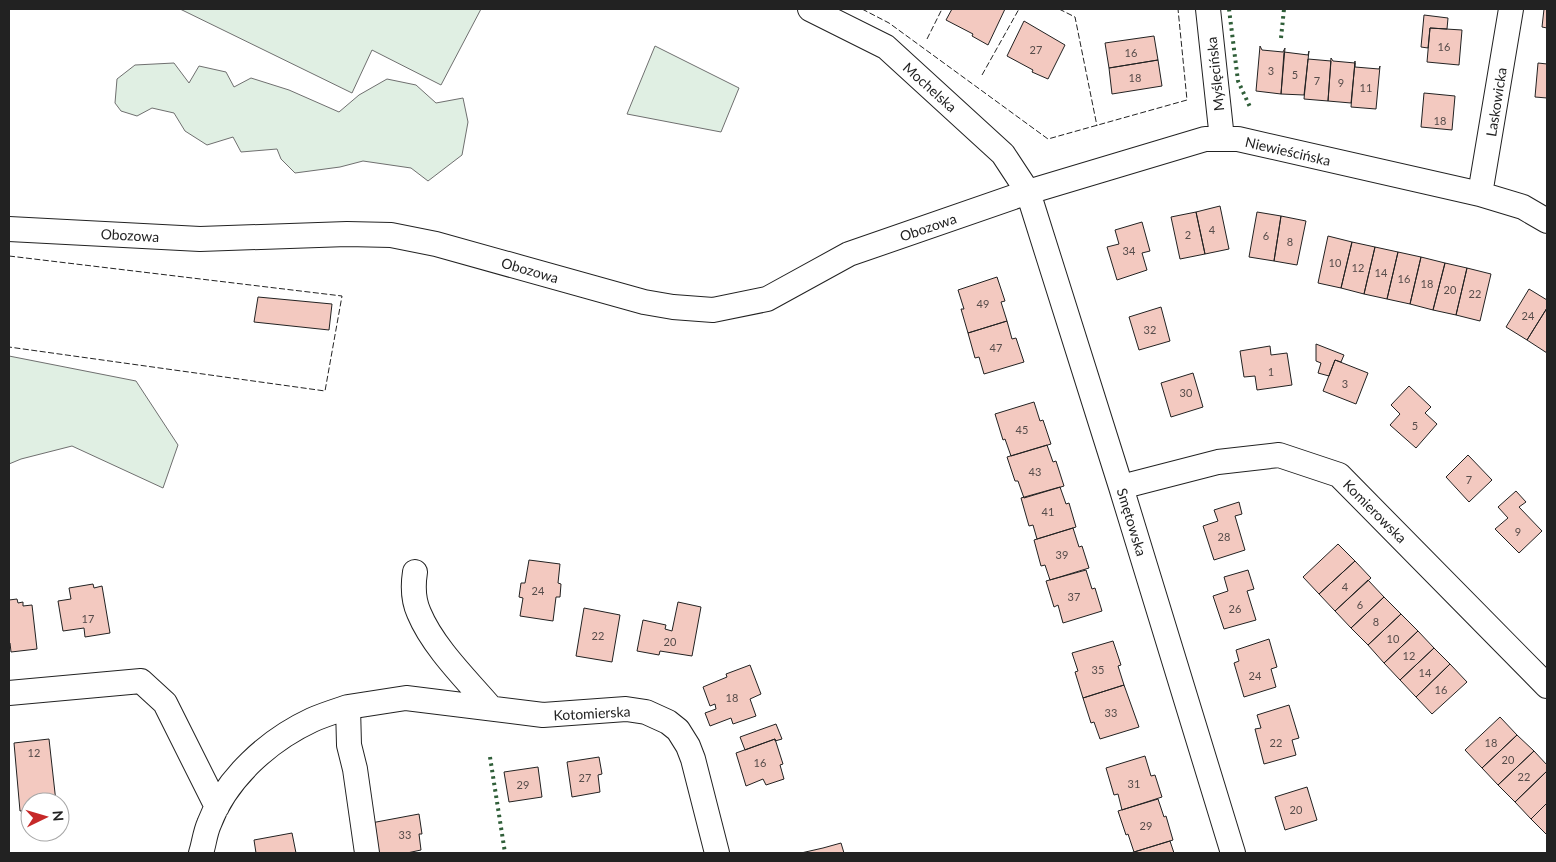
<svg xmlns="http://www.w3.org/2000/svg" width="1556" height="862" font-family="Lato,sans-serif">
<style>
.green{fill:#e0efe3;stroke:#6f6f6f}
.building{fill:#f3c9c0;stroke:#222}
.lines{fill:none;stroke-linecap:round;stroke-linejoin:round}
.street-casing{stroke:#222;stroke-width:26}
.street{stroke:#fff;stroke-width:24}
.hedge{stroke:#2f5e38;stroke-width:4;stroke-dasharray:2.5 4;stroke-linecap:butt}
.fence{stroke:#222;stroke-width:1;stroke-dasharray:6 2.5;stroke-linecap:butt}
.labels{text-anchor:middle;dominant-baseline:central;stroke-width:4;stroke-linejoin:round;paint-order:stroke}
.number-label{font-size:11px;fill:#564c4a}
.street-label{font-size:14px;fill:#222;stroke:#fff}
</style>
<rect width="100%" height="100%" fill="#fff"/>
<path class="green" d="M180,9H481L441,85L372,50L352,93Z
M655,46L739,88L721,132L627,114Z
M174,63L189,83L199,66L226,72L234,87L251,78L289,90L339,112L359,95L387,79L416,85L436,103L463,98L468,122L462,155L428,181L411,168L363,161L340,167L295,173L281,159L277,149L241,152L233,137L207,145L185,131L174,113L152,108L137,116L121,111L115,103L117,79L135,65Z
M9,356L136,381L178,445L163,488L72,446L21,459L9,464Z"/>
<path class="building" d="M952,9H1005L988,45L972,36L973,34L946,20Z
M1544,9H1547V28L1542,27Z
M1424,15L1448,18L1447,29L1430,28L1428,48L1421,47Z
M1024,21L1065,45L1048,79L1032,72L1033,70L1007,56Z
M1430,28L1462,30L1459,65L1427,62Z
M1154,36L1158,60L1109,68L1105,43Z
M1260,46L1262,50L1283,52L1285,48L1281,94L1256,91Z
M1309,51L1304,95L1281,94L1284,52L1308,55Z
M1331,58L1333,61L1355,63L1351,103L1328,101Z
M1308,59L1331,61L1328,101L1304,99Z
M1158,60L1162,86L1112,94L1109,68Z
M1355,61V67L1379,69L1380,66L1376,109L1351,107Z
M1538,63L1547,64V98L1535,97Z
M1424,93L1455,96L1452,130L1421,127Z
M1220,206L1229,249L1205,254L1196,212Z
M1196,212L1205,254L1180,259L1171,217Z
M1257,212L1281,216L1274,261L1249,257Z
M1281,216L1306,221L1297,265L1274,261Z
M1142,222L1150,251L1142,253L1147,270L1117,280L1107,247L1119,244L1115,230Z
M1328,236L1352,242L1341,288L1318,283Z
M1352,242L1375,247L1364,294L1341,288Z
M1375,247L1398,252L1387,299L1364,294Z
M1398,252L1421,257L1410,304L1387,299Z
M1421,257L1445,263L1433,310L1410,304Z
M1445,263L1467,268L1456,315L1433,310Z
M1467,268L1491,274L1480,321L1456,315Z
M997,277L1005,301L1001,302L1007,321L968,333L961,309H964L958,290Z
M1529,289L1547,300V308L1527,340L1506,327Z
M258,297L332,304L329,330L254,322Z
M1161,307L1170,341L1139,350L1129,317Z
M1547,308V353L1527,340Z
M1007,321L1012,339L1016,338L1024,362L984,374L979,357L975,358L968,333Z
M1316,344L1344,355L1341,362L1335,360L1329,376L1318,373L1321,363L1316,361Z
M1270,346L1271,355L1287,353L1292,385L1257,390L1255,376L1244,377L1240,351Z
M1335,360L1368,373L1356,404L1323,391Z
M1193,373L1203,407L1171,417L1161,383Z
M1409,386L1431,407L1425,413L1437,424L1416,448L1390,425L1400,414L1391,405Z
M1034,402L1040,421L1043,420L1051,444L1011,456L1005,439L1003,440L995,414Z
M1047,445L1053,462L1056,461L1064,486L1024,498L1018,481H1015L1007,457Z
M1468,455L1492,480L1469,502L1446,477Z
M1060,487L1066,504L1069,503L1076,527L1037,539L1033,525L1029,526L1021,498Z
M1516,491L1526,502L1519,507L1542,531L1519,553L1495,529L1508,518L1498,507Z
M1239,502L1242,514L1235,516L1245,550L1214,560L1203,526L1218,521L1214,510Z
M1073,528L1079,547L1082,546L1089,568L1050,580L1045,565L1041,566L1034,540Z
M1338,544L1355,561L1319,594L1303,577Z
M529,560L560,564L558,583L561,584L560,597H556L553,621L520,616L523,598L519,597L521,583H525Z
M1355,561L1371,578L1335,611L1319,594Z
M1086,570L1092,589L1095,588L1102,611L1063,623L1058,605L1054,607L1046,581Z
M1248,570L1254,589L1247,591L1256,620L1224,629L1213,596L1228,591L1224,577Z
M1368,580L1384,597L1351,628L1335,611Z
M93,584L94,588L102,586L110,633L85,637L84,628L63,631L58,601L71,599L69,588Z
M1384,597L1401,614L1368,645L1351,628Z
M17,599L18,603L23,602V606L32,605L37,649L11,652L10,643H9V600Z
M678,602L701,607L692,656L660,651L659,655L637,651L643,620L666,625L665,629L672,631Z
M584,608L620,615L612,662L576,656Z
M1401,614L1418,631L1384,663L1368,645Z
M1418,631L1434,648L1400,680L1384,663Z
M1269,639L1277,667L1271,669L1276,687L1244,697L1234,663L1239,661L1236,650Z
M1113,641L1121,665L1118,666L1124,685L1083,698L1075,672L1078,671L1072,653Z
M1434,648L1450,664L1416,697L1400,680Z
M1450,664L1467,682L1432,714L1416,697Z
M750,665L761,694L750,699L756,716L733,724L731,718L710,726L705,713L716,709L715,704L710,706L703,687L727,677L726,674Z
M1124,685L1139,727L1100,739L1094,722L1091,723L1083,698Z
M1289,705L1299,738L1292,740L1296,755L1264,764L1255,729L1261,728L1257,715Z
M1500,717L1517,735L1482,768L1465,750Z
M776,724L782,739L775,741V739L745,750L740,737Z
M1517,735L1534,751L1498,785L1482,768Z
M49,739L56,802H30V810L20,811L14,743Z
M775,739L783,764L780,765L784,779L766,785L763,779L746,786L736,753Z
M1534,751L1547,765V771L1515,802L1498,785Z
M1145,756L1151,776L1155,775L1162,797L1122,810L1118,794L1114,795L1106,768Z
M599,757L602,774L598,775L600,792L572,797L567,762Z
M538,767L542,797L509,802L504,772Z
M1547,771V803L1531,819L1515,802Z
M1307,787L1317,820L1285,830L1275,797Z
M1158,799L1164,817L1166,816L1173,840L1134,852L1128,834L1126,835L1118,811Z
M1547,803V835L1531,819Z
M419,814L422,834H419L421,850L407,853H376L371,823Z
M292,833L296,853H256L254,840Z
M1170,841L1174,853H1130L1134,852Z
M841,843L844,853H801L823,848Z"/>
<g class="lines">
<defs>
<path id="street" d="M810,9L886,47L1003,154L1028,192L1121,487L1233,853
M1208,9L1222,139
M1480,194L1511,9
M9,229L200,239L347,234L391,235L436,244L644,302L673,307L713,310L767,299L849,254L1028,192L1205,139H1238L1480,194L1523,207L1547,221
M1121,487L1218,462L1279,455L1339,475L1547,686
M415,572C413,585 413,600 419,613C433,647 467,680 491,708
M9,693L141,681L165,703L217,807
M201,853C204,844 205,833 209,824C226,778 269,740 312,720C323,715 336,711 348,707
M367,853L355,769L349,745L348,707L406,698L543,715L626,709L646,712L668,722L678,730L688,746L693,759L717,853"/>
</defs>
<use href="#street" class="street-casing"/>
<use href="#street" class="street"/>
<path class="hedge" d="M1229,9L1238,81L1250,107
M1281,38L1284,9
M490,757L505,853"/>
<path class="fence" d="M862,9L889,23L1048,139L1187,100L1178,9
M1059,9L1075,17L1097,126
M927,39L942,9
M982,75L1019,9
M9,256L342,296L325,391L9,347"/>
</g>
<g class="labels">
<g class="number-label">
<text x="1444" y="46">16</text>
<text x="1036" y="49">27</text>
<text x="1131" y="52">16</text>
<text x="1271" y="70">3</text>
<text x="1295" y="74">5</text>
<text x="1135" y="77">18</text>
<text x="1317" y="80">7</text>
<text x="1341" y="82">9</text>
<text x="1366" y="87">11</text>
<text x="1440" y="120">18</text>
<text x="1212" y="229">4</text>
<text x="1188" y="234">2</text>
<text x="1266" y="235">6</text>
<text x="1290" y="241">8</text>
<text x="1129" y="250">34</text>
<text x="1335" y="262">10</text>
<text x="1358" y="267">12</text>
<text x="1381" y="272">14</text>
<text x="1404" y="278">16</text>
<text x="1427" y="283">18</text>
<text x="1450" y="289">20</text>
<text x="1475" y="293">22</text>
<text x="983" y="303">49</text>
<text x="1528" y="315">24</text>
<text x="1150" y="329">32</text>
<text x="996" y="347">47</text>
<text x="1271" y="371">1</text>
<text x="1345" y="383">3</text>
<text x="1186" y="392">30</text>
<text x="1415" y="425">5</text>
<text x="1022" y="429">45</text>
<text x="1035" y="471">43</text>
<text x="1469" y="479">7</text>
<text x="1048" y="511">41</text>
<text x="1518" y="531">9</text>
<text x="1224" y="536">28</text>
<text x="1062" y="554">39</text>
<text x="1345" y="586">4</text>
<text x="538" y="590">24</text>
<text x="1074" y="596">37</text>
<text x="1360" y="604">6</text>
<text x="1235" y="608">26</text>
<text x="88" y="618">17</text>
<text x="1376" y="621">8</text>
<text x="598" y="635">22</text>
<text x="1393" y="638">10</text>
<text x="670" y="641">20</text>
<text x="1409" y="655">12</text>
<text x="1098" y="669">35</text>
<text x="1425" y="672">14</text>
<text x="1255" y="675">24</text>
<text x="1441" y="689">16</text>
<text x="732" y="697">18</text>
<text x="1111" y="712">33</text>
<text x="1276" y="742">22</text>
<text x="1491" y="742">18</text>
<text x="34" y="752">12</text>
<text x="1508" y="759">20</text>
<text x="760" y="762">16</text>
<text x="1524" y="776">22</text>
<text x="585" y="777">27</text>
<text x="1134" y="783">31</text>
<text x="523" y="784">29</text>
<text x="1296" y="809">20</text>
<text x="1146" y="825">29</text>
<text x="405" y="834">33</text>
</g>
<g class="street-label">
<text transform="translate(1215 74) rotate(-96)">Myślęcińska</text>
<text transform="translate(930 87) rotate(42)">Mochelska</text>
<text transform="translate(1496 102) rotate(-81)">Laskowicka</text>
<text transform="translate(1288 151) rotate(13)">Niewieścińska</text>
<text transform="translate(928 227) rotate(-19)">Obozowa</text>
<text transform="translate(130 235) rotate(3)">Obozowa</text>
<text transform="translate(530 270) rotate(16)">Obozowa</text>
<text transform="translate(1375 511) rotate(45)">Komierowska</text>
<text transform="translate(1132 522) rotate(73)">Smętowska</text>
<text transform="translate(592 713) rotate(-3)">Kotomierska</text>
</g>
</g>
<rect width="1556" height="862" fill="none" stroke="#222222" stroke-width="20"/>
<g transform="translate(45 817) rotate(85)"><circle r="24" fill="#ffffff" stroke="#a7a7a7"/>
<path d="M0-4L9 19L0 12L-9 19Z" fill="#c62828"/>
<text y="-8" font-size="14" font-weight="bold" text-anchor="middle" fill="#222222">N</text>
</g>
</svg>
